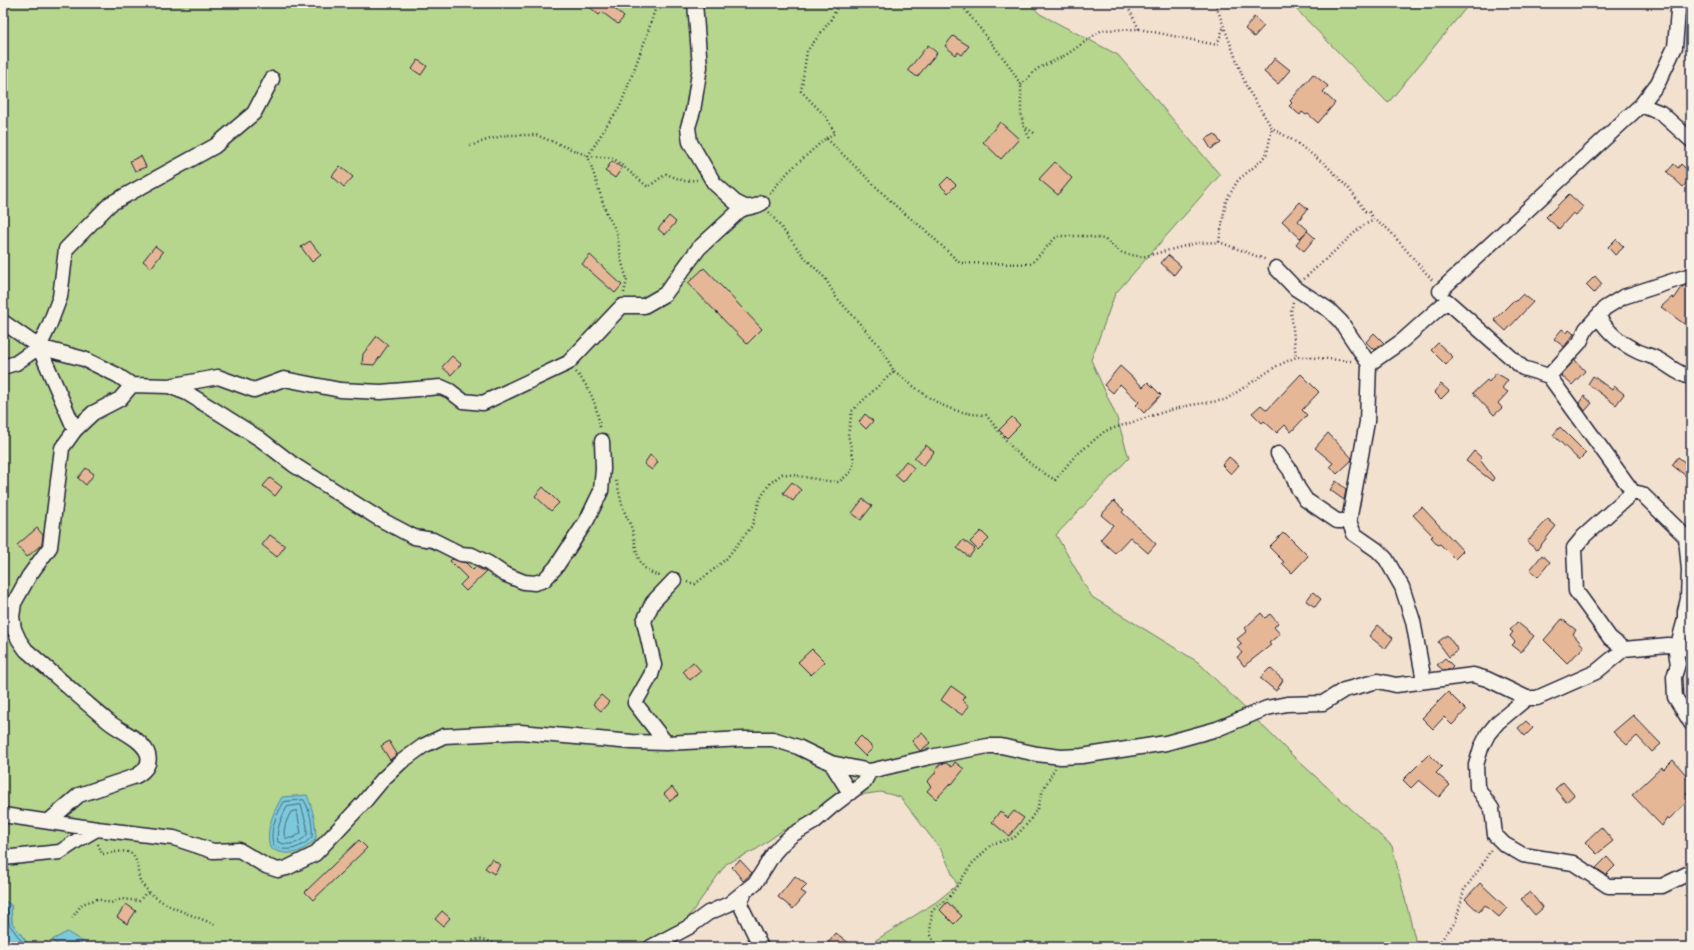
<svg xmlns="http://www.w3.org/2000/svg" width="1694" height="950" font-family="Itim,sans-serif">
<style>
.green{fill:#b6d58d;stroke:#6c7c64}
.water{fill:#7cc9db;stroke:#58869b}
.lines{fill:none;stroke-linecap:round;stroke-linejoin:round}
.shore{stroke:#46657b;stroke-width:1}
.building{fill:#e5b796;stroke:#22223b}
.street-casing{stroke:#22223b;stroke-width:17}
.path{stroke:#22223b;stroke-width:2.5;stroke-dasharray:1 3;stroke-linecap:butt}
.street{stroke:#f7f3e8;stroke-width:14}
</style>
<rect width="100%" height="100%" fill="#f2e1cf"/>
<filter id="ink" filterUnits="userSpaceOnUse"><feTurbulence type="fractalNoise" baseFrequency=".025" numOctaves="2"/><feDisplacementMap in="SourceGraphic" scale="8" xChannelSelector="R" yChannelSelector="G"/><feConvolveMatrix kernelMatrix="1 2 1 2 8 2 1 2 1" color-interpolation-filters="sRGB"/></filter>
<g filter="url(#ink)">
<path class="green" d="M3,3H1029L1040,14L1118,55L1220,175L1115,294L1091,360L1117,418L1129,458L1056,535L1092,597L1198,662L1293,756L1392,846L1417,947H865L936,902L957,885L942,851L900,797L881,792L851,796L794,829L783,830L757,849L726,864L687,919L659,947H93L52,940L61,947H33L29,945L12,923L11,905L3,900Z
M1290,3H1470L1388,103Z"/>
<path class="water" d="M307,795C313,810 316,823 316,839C302,853 289,858 270,848C265,830 273,813 282,797Z
M3,900L11,905L12,923L29,945L33,947H13L3,943Z
M67,932L90,946L93,947H61L52,940Z"/>
<g class="lines">
<path class="shore" d="M304,800C310,811 313,824 312,837C301,848 288,853 274,846C268,832 277,813 284,802Z
M301,805L307,826V835C300,843 288,847 278,842C275,831 282,816 287,807Z
M297,811L301,833L293,838H285C282,830 287,819 291,812Z
M3,905L7,908L9,924L26,947"/>
</g>
<path class="building" d="M585,3H610L609,4L624,17L618,24L602,12L599,15Z
M1254,17L1264,26L1254,37L1245,29Z
M953,36L969,46L962,55L958,52L956,55L945,46Z
M928,45L937,53L917,77L908,70Z
M1275,58L1290,70L1278,84L1264,72Z
M418,60L427,66L421,75L412,69Z
M1313,74L1328,86L1323,92L1335,103L1318,123L1308,114L1306,115L1302,112L1300,115L1289,106L1292,103L1290,101Z
M1000,122L1019,139L1001,159L983,142Z
M1215,134L1221,143L1211,149L1205,139Z
M141,156L146,167L135,171L130,161Z
M612,161L622,168L615,178L605,171Z
M1055,162L1072,178L1058,195L1039,179Z
M1691,162V178L1683,187L1667,172L1674,164L1678,168L1681,164L1685,168Z
M340,166L353,177L344,187L332,176Z
M948,177L956,185L948,193L940,185Z
M1569,194L1583,207L1576,215L1573,213L1559,229L1546,217Z
M1300,202L1308,209L1298,221L1308,230L1300,238L1282,221Z
M669,216L676,222L665,235L658,229Z
M1307,231L1315,238L1304,251L1296,244Z
M1616,239L1624,247L1615,255L1608,247Z
M310,241L321,255L312,262L301,247Z
M155,246L163,252L151,268L143,261Z
M590,255L622,285L615,293L582,264Z
M1168,255L1181,266L1174,275L1161,263Z
M704,268L762,329L747,344L688,283Z
M1595,276L1602,284L1594,293L1586,285Z
M1691,284V329L1661,307L1672,297L1674,299L1683,286Z
M1523,294L1533,302L1506,331L1494,320L1513,301L1515,302Z
M1562,329L1567,333L1569,330L1574,334L1564,347L1554,339Z
M1374,333L1384,343L1374,350L1366,342Z
M377,336L388,345L374,365L362,364L363,354Z
M1438,343L1453,357L1446,365L1431,350Z
M452,356L461,364L451,375L442,367Z
M1575,360L1585,371L1572,385L1561,375Z
M1120,366L1143,387L1148,382L1161,395L1144,413L1136,405L1139,402L1120,384L1113,393L1104,385Z
M1496,373L1508,380L1502,388L1508,392L1498,403L1502,408L1494,415L1473,393L1487,380L1489,382Z
M1301,374L1319,392L1302,410L1307,415L1291,432L1285,425L1277,433L1264,421L1262,423L1252,413L1261,405L1267,410Z
M1593,376L1612,390L1614,386L1624,394L1616,405L1588,384Z
M1441,384L1449,391L1441,399L1434,392Z
M1584,396L1592,403L1585,411L1579,403Z
M865,414L873,421L866,429L859,422Z
M1012,417L1020,425L1007,438L999,430Z
M1560,427L1586,453L1579,460L1553,435Z
M1328,433L1352,458L1351,461L1337,474L1330,466L1333,463L1315,448Z
M926,445L934,452L923,466L914,458Z
M1474,451L1482,458L1480,460L1494,478L1492,481L1466,461Z
M650,455L658,462L652,470L644,464Z
M1229,457L1239,465L1231,474L1222,465Z
M1678,457L1691,467V470L1686,476L1672,465Z
M906,461L914,468L903,482L895,475Z
M86,468L94,474L86,485L78,478Z
M270,478L282,487L275,496L263,486Z
M1336,481L1346,489L1344,500L1330,490Z
M792,482L801,490L793,501L783,493Z
M543,487L559,503L551,511L535,496Z
M863,499L872,506L861,520L852,513Z
M1114,501L1124,510L1122,512L1156,544L1148,553L1130,537L1115,553L1100,540L1113,525L1101,515Z
M1422,507L1463,551L1455,559L1440,544L1438,545L1431,537L1433,536L1413,515Z
M1548,519L1556,526L1537,550L1527,542Z
M37,528L43,535L42,544L27,557L17,545Z
M981,531L989,539L978,550L970,542Z
M1283,533L1285,535L1286,534L1308,556L1292,573L1282,563L1284,562L1269,547Z
M270,535L285,546L277,557L262,545Z
M963,540L975,549L969,557L957,548Z
M1542,555L1550,562L1538,577L1530,570Z
M452,559L466,563L473,570L476,567L486,572L466,591L460,585L467,578L450,561Z
M1313,592L1321,599L1315,607L1306,601Z
M1261,613L1265,618L1270,614L1278,623L1274,627L1280,634L1269,643L1271,645L1244,666L1237,657L1242,653L1237,647L1242,644L1237,639L1247,631L1245,628Z
M1562,619L1576,630L1573,634L1584,647L1567,663L1544,640Z
M1517,622L1534,636L1521,652L1512,645L1515,642L1510,636L1513,632L1510,630Z
M1378,625L1393,638L1385,649L1369,636Z
M1447,635L1458,650L1449,657L1438,642Z
M812,649L825,662L811,675L798,662Z
M1445,658L1453,666L1449,670H1443L1437,665Z
M693,662L701,671L690,680L683,671Z
M1270,668L1283,680L1276,691L1260,678Z
M951,686L965,696L962,700L969,706L962,715L941,700Z
M1448,692L1466,710L1452,725L1444,717L1433,729L1422,718Z
M601,695L609,702L601,711L593,704Z
M1633,715L1661,744L1652,752L1637,736L1627,745L1613,732Z
M1526,721L1533,728L1525,736L1518,728Z
M922,732L930,743L920,751L912,741Z
M861,736L873,748L865,756L853,744Z
M389,741L397,754L390,760L381,746Z
M1429,754L1442,767L1436,773L1450,785L1439,797L1419,780L1411,788L1403,780Z
M1673,760L1688,777L1687,778L1691,783V789L1686,793L1691,798L1668,820L1667,818L1662,826L1632,795L1662,767L1663,770Z
M955,762L964,769L952,784L951,783L936,799L927,791L931,786L927,782L936,772L935,770L940,764L946,763L952,767Z
M1563,782L1574,795L1566,802L1555,789Z
M672,787L678,795L670,801L664,794Z
M1000,811L1008,818L1014,811L1024,818L1009,836L992,822Z
M1601,827L1613,841L1597,854L1585,842Z
M359,840L367,848L313,900L305,892Z
M1607,857L1615,866L1606,875L1596,868Z
M492,859L500,865L494,874L485,868Z
M740,860L752,873L743,881L732,867Z
M795,876L807,885L801,891L806,894L793,909L778,897Z
M1480,883L1507,908L1499,917L1485,905L1479,912L1465,899Z
M1530,892L1543,908L1535,915L1521,899Z
M947,902L962,916L954,924L940,910Z
M126,904L136,911L127,924L117,917Z
M442,911L450,918L443,926L435,919Z
M836,933L854,947H825Z"/>
<g class="lines">
<defs>
<path id="street" d="M695,3L700,67L693,111L688,127L690,142L714,183L735,202L745,207
M1641,105L1661,113L1691,140
M1276,268L1295,288L1329,310L1341,322L1369,364L1367,422L1349,521L1354,534L1377,550L1386,559L1402,587L1413,621L1424,681
M1440,291L1641,105L1658,83L1675,47L1678,11
M1598,316C1608,333 1621,344 1639,352C1646,355 1653,356 1659,360C1672,367 1675,373 1691,377
M3,322L39,347L84,359L117,375L132,385L169,386L218,377L254,390L284,379L340,390L381,392L441,387L450,391L463,401L483,403L568,363L622,306H644L665,294L699,248L739,211C748,205 753,209 762,203
M39,347L75,430
M1369,364L1402,341L1447,301L1523,368L1549,376L1633,492L1642,494L1691,542
M3,367L16,363L39,347L49,326L60,297L66,249L110,204L215,146L254,113L272,79
M1549,376L1580,342L1586,329L1605,308L1623,297L1691,275
M169,386L187,393L224,416L260,439L294,465L378,518L414,537L433,540L461,554L472,555L488,563L504,574L524,582L535,583L544,580L556,567L587,520L601,491L603,469L602,441
M1278,454L1290,470L1298,488L1306,500L1337,521H1349
M1686,537L1689,570L1688,599L1685,611V619L1676,652L1678,664L1674,677L1675,697L1691,723
M1624,649L1610,638L1576,591L1574,548L1584,536L1633,492
M1527,698L1498,722L1488,734L1481,748L1476,765L1477,787L1492,809L1495,835L1504,844L1523,855L1573,863L1608,886H1662L1691,872
M666,743L635,703L651,675L654,665L644,621L653,602L674,580
M831,763L850,793
M3,815L97,829L174,838L213,851L239,850L266,866L278,870L287,868L315,854L364,802L383,779L401,762L423,746L444,736L520,732L632,742L666,743L744,739H773L798,747L831,763L870,771L930,757L988,746H1001L1037,754L1061,757L1082,756L1166,743L1217,729L1267,708L1287,704L1323,703L1344,690L1378,681L1396,685L1473,675L1487,679L1527,698H1537L1596,672L1624,649L1668,645L1678,646L1691,650
M49,821L79,795L136,776C145,771 152,763 147,752C140,738 120,731 109,722C81,699 54,674 26,650L19,640L14,629L12,617L14,603L29,576L50,547L62,448L75,430L93,413L120,399L132,385
M3,858L60,852L78,840L97,829
M745,891L740,904L761,947
M651,947L689,927L708,913L729,904L756,882L774,853L782,844L792,835L814,822L830,808L864,782L870,771"/>
</defs>
<use href="#street" class="street-casing"/>
<path class="path" d="M960,3L1008,64L1021,85V111L1023,125L1030,139
M1126,3L1139,29
M1215,3L1247,88L1272,128L1294,141L1326,165L1350,190L1365,211L1369,212L1374,220L1388,229L1433,281
M1021,85L1037,69L1066,55L1102,30L1139,29L1217,45L1224,26
M1023,126L1036,134
M826,138L835,133L826,117L801,91L807,51L830,21L837,8L836,3
M470,146L490,139L507,135H536L588,156L613,158L648,187L666,174L684,181L697,180
M770,193L789,171L826,138L898,208L925,230L960,263L1031,264L1057,236H1085L1104,239L1122,253L1142,257L1197,243L1219,242L1267,260
M1219,242L1226,201L1238,180L1260,162L1267,153L1272,128
M1304,279L1362,226L1374,220
M624,293L627,280L621,259L617,233L606,212L588,156L607,125L620,107L647,35L657,3
M1293,302L1291,311L1296,357
M894,371C925,395 944,414 986,415L1013,449L1036,468L1055,480L1074,457L1105,431L1167,411L1191,405L1225,400L1275,367L1296,357H1307L1351,361
M576,372C591,389 597,406 600,428
M616,481C619,489 620,499 623,507C625,515 630,522 632,530C638,552 635,569 660,576
M687,582L695,584L712,571L726,559L752,526L760,499L770,483L782,474C801,475 819,481 839,482L852,471L854,460L848,435L852,411L894,371L878,344L836,297L825,278L806,259L769,212
M98,844L102,854C110,854 123,849 130,853C141,860 135,874 142,884C158,906 191,914 216,925
M72,918L82,904L97,899L111,903L122,899L139,901L145,894L150,893
M458,947C473,938 485,936 499,947
M936,947L930,933L932,911L950,896L972,864L992,844L1014,838L1028,823L1037,809L1043,790L1055,768
M1436,947L1456,921L1464,890L1480,868L1491,849"/>
<use href="#street" class="street"/>
</g>
</g>
<rect width="1694" height="950" fill="none" stroke="#f7f3e8" stroke-width="16"/>
<rect x="8" y="8" width="1678" height="934" fill="none" stroke="#22223b" stroke-width="1.5" filter="url(#ink)"/>
</svg>
